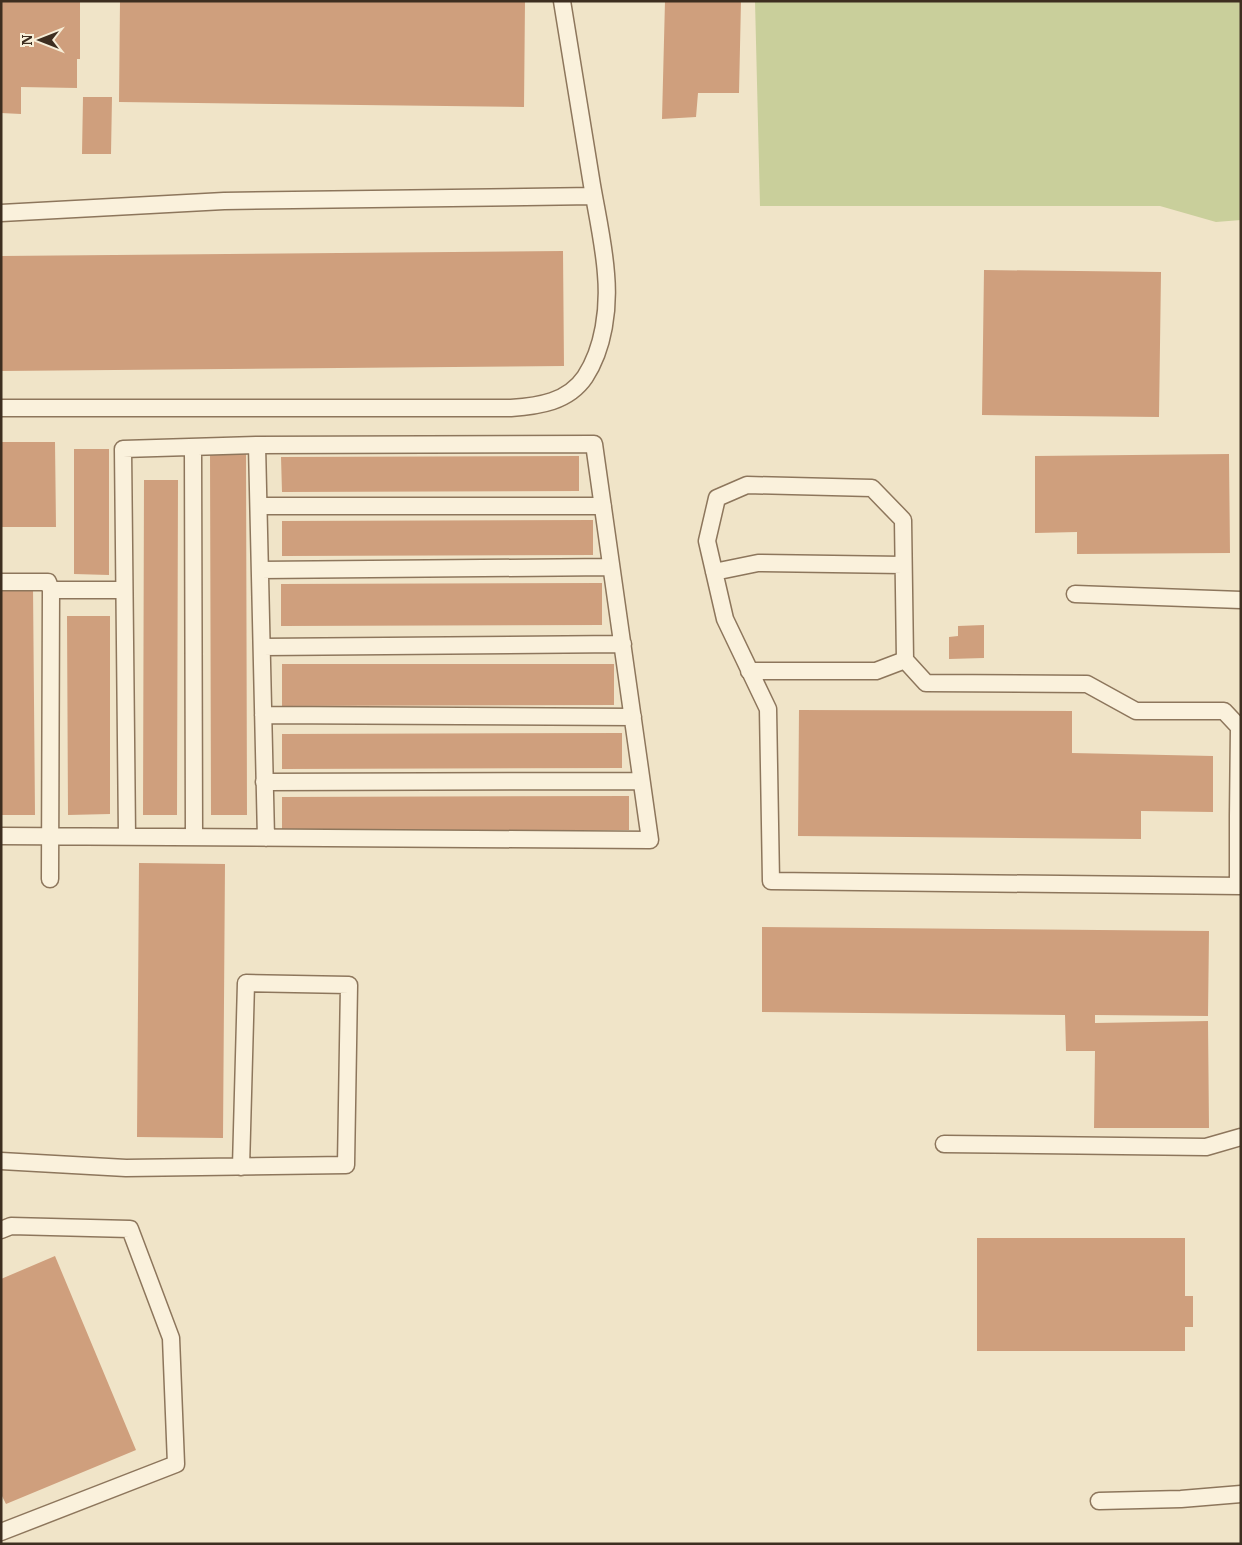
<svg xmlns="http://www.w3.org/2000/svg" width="1242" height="1545" font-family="'IBM Plex Serif',serif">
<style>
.green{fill:#c9cf9b}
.building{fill:#cf9f7d}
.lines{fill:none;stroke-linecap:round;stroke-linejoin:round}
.service-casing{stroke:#8d765c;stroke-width:19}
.service{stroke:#faf1dc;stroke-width:16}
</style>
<rect width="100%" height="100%" fill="#f0e4c8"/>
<path class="green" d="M755,1H1241V220L1216,222L1160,206H760Z"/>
<path class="building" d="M1,1H80V59H77V88L21,87V114L1,113Z
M120,1H525L524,107L119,102Z
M665,1H741L739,93H698L696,117L662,119Z
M83,97H112L111,154H82Z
M563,251L564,366L1,371V256Z
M984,270L1161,272L1159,417L982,415Z
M1,442H55L56,527H1Z
M74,449H109V575L74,574Z
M210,451H246L247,815H211Z
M1229,454L1230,553L1077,554V532L1035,533V456Z
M579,456V491L282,492L281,457Z
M144,480H178L177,815H143Z
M593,520V555L282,556V521Z
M602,583V625L281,626V584Z
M1,587H33L35,815H1Z
M67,616H110V814L68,815Z
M984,625V658L949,659V637L958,636V626Z
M282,664H614V705L282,706Z
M799,710L1072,711V753L1213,756V812L1141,811V839L798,836Z
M622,733V768L282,769V734Z
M629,796V830L282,832V797Z
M139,863L225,864L223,1138L137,1137Z
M762,927L1209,931L1208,1016L1095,1015V1023L1208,1021L1209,1128H1094L1095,1051H1066L1065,1015L762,1012Z
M977,1238H1185V1296H1193V1327H1185V1351H977Z
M55,1256L136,1450L6,1504L1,1494V1279Z"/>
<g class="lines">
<defs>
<path id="service" d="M1,213L224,201L594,196
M1,408H511C539,406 568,402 585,377C604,348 609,308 606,274C604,245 597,214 592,185C582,123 572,62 562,1
M193,447L194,837
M259,506H603
M260,570L611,567
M714,572L758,563L903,565
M1,582H48L51,590
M1075,594L1241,600
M262,647L623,644
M749,671H876L905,660
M263,715L633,717
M264,782L641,781
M1238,816L1239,727L1224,711H1136L1087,684L926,683L905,660L903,520L872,488L747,485L717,498L707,541L725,619L768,709L771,881L1241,886
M1,836L650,840L594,444L257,445L266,838
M127,836L123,449L257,445
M50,879L51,590H124
M1238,886V816H1241
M944,1144L1206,1147L1241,1137
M1,1161L126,1168L346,1165L349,985L246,983L241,1167
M1,1230L11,1226L130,1229L171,1338L176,1464L1,1532
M1099,1501L1181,1499L1241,1494"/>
</defs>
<use href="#service" class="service-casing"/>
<use href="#service" class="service"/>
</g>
<rect width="1242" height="1545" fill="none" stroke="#3d2e20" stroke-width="5"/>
<g transform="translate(40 40) rotate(270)" stroke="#f7eed8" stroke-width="4" paint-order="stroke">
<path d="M0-4L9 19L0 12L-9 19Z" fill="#3d2e20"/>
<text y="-8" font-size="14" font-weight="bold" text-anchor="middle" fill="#3d2e20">N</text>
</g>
</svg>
